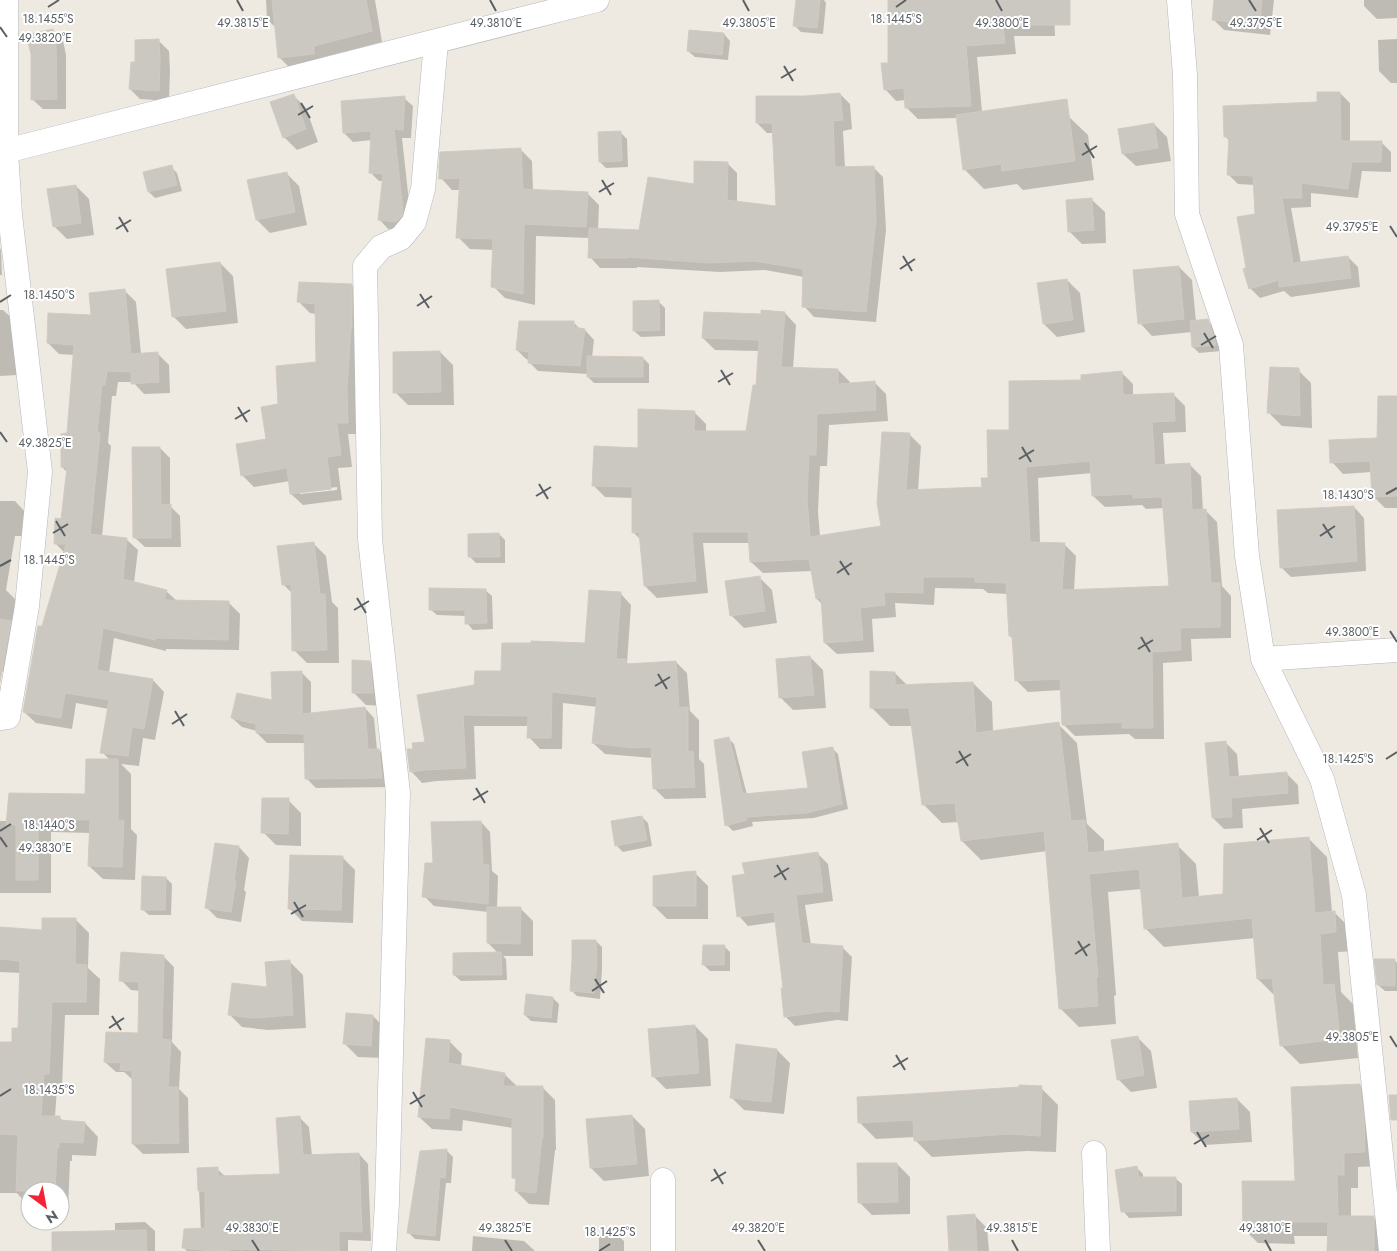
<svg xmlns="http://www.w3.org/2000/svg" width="1397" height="1251" font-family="Jost,sans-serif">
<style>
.shadow{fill:#0003;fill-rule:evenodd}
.building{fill:#cbc7c1;stroke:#d3cac0;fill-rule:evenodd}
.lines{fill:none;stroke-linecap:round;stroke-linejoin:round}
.minor-casing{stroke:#b3b7ba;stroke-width:25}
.minor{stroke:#fff;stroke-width:24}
.ticks{fill:none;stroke:#5a6064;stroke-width:2}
.ticks-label{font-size:12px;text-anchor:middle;fill:#5a6064;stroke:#fff;stroke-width:4;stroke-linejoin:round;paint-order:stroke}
</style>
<rect width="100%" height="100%" fill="#eeeae2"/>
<path class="shadow" d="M266,0H375L382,42L324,57L325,65L290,68L279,57L276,28L267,19Z
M797,0H824L826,3L823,34L801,32L795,26Z
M954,0H1050L1054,5L1055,36H1014L1016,54L977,57L982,112L1068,116L1088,135L1094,180L1023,190L1017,184L984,189L964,169L957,118L918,119L906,107V100L896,101L885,89L890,64Z
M1215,0H1274L1270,35L1224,30L1213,19Z
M1364,0H1397V18L1377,19L1364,6Z
M52,30L63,41L66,55V109H43L32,99Z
M690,31L724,34L730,41L728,60L695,57L688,51Z
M1397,39V83H1391L1379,71L1378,40Z
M159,41L169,51L170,71L169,101L140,99L130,89L137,63Z
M1340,93L1350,103V142H1381L1391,152V172L1362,171L1358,198L1311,193V207L1291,208L1301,263L1348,257L1358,267L1360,287L1291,297L1284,291L1260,298L1250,288L1247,269L1256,215L1255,185L1238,184L1228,174L1230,142L1225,136L1318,103Z
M840,94L850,104L852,129L843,131L845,168L873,167L883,177L886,230L876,322L814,317L804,306V277L765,270L720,272L637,267V268H600L590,257V238L536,236L535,305L505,298L493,286L494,250L470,249L458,237L460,190H452L441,178L520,149L532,161L533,191L587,193L599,205L598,230L640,231L695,185L727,163L737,173V203L777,208L773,133H767L757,123L805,97Z
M293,95L306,108L318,142L297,150L284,137Z
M404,98L413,106L411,138H402L411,220L405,230L388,229L380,220L383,181H379L370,172L372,140L353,142L344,133Z
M1154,124L1167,137L1171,161L1136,166L1123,154Z
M621,133L627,139L628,167L606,168L600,162Z
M171,167L177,173L182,191L155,198L149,192Z
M286,173L299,186L307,225L270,233L257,220Z
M76,186L89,199L94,235L67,239L54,226Z
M1092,200L1105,212L1106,243L1082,244L1069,231Z
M0,248L1,250L2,275H0Z
M220,263L233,276L238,323L186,329L173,316Z
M1179,267L1192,280L1196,322L1207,321L1214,327L1221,351L1199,353L1193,347L1192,332L1152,336L1140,323Z
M1067,280L1080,293L1085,332L1057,337L1044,324Z
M351,285L363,297L359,434H348L352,467L338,468L342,500L303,505L291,494L290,481L254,487L242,475L268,440L280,405L317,363L316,314L310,313L298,301ZM337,487V490L300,494V492Z
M125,291L136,302L141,354L157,353L169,365L170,393L144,394L133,382H118L116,396H112L108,443L111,446L102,536L126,539L138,550L134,583L166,591L178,602H228L240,614L239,650L166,649V651L114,638L109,673L153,680L164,692L155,740L143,738L139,766L121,764L131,774V829L137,835L135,880L103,879L89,866L91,833L51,832V893H0V821H8L87,795L110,760L102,752L109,709L76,703L72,729L36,723L24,712L43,628L65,553L55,543L62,520L68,473L62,467L68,435L75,355L59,354L48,343L93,316Z
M658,301L665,308V336L641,337L634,331Z
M0,310H3L16,322L17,375L0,376Z
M785,313L796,325L793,369L838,370L850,382V384L874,382L886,394L888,421L829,425L827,466H820L818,512L820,536L883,528L909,434L921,446L918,491L983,488L989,479L1011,431L1083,381L1121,372L1133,384V396L1173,394L1185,406L1186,432L1163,433L1165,466L1190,465L1201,476L1203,511L1205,510L1217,522L1222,586L1231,596V638L1191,639L1192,661L1163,663L1164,739H1135L1129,734L1075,736L1063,724L1062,690L1028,692L1016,680L1014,640L1010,636L1008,594L988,593L983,589L935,588L934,605L895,603L896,617L872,619L874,652L837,654L825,643L823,605L817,599L812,571L763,573L751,562L750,543H703L708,593L657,598L645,586L641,540L633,532V498L605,497L593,485L639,450L694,412L706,424V432L747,433L758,387L760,351L715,350L703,338L762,315ZM1092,473L1093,496L1105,507L1142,505L1146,509L1164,508L1170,587L1074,591L1076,556L1064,544L1040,543L1038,478Z
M573,322L581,330H585L594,340L592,358H643L649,364V383H594L588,377V374L538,371L529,362V360L526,359L517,350Z
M440,352L453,365L454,405H408L395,392Z
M1298,370L1311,383L1312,428L1282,426L1269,413Z
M1397,427V508H1385L1374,497L1372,472L1343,474L1332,462L1378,439Z
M160,448L170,458V506L180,516L181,547H145L135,538Z
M0,501H15L26,513V536H15L6,590L18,602L14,675L0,671Z
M1354,507L1364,518L1366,571L1291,577L1281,567Z
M499,534L505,540V563H476L470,557Z
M313,543L326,556L332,602L338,608L339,663H307L294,650L292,593L283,584Z
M759,577L772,590L777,623L744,628L731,615Z
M485,590L492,596L493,629L473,630L467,623L466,616L437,615L430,609Z
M620,593L631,605L627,663L630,665L676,662L687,673L690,711L699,720V759L704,764L706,798L665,799L654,788L653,758L605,754L593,743L598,707L563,703L562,749H540L529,737V726H474L476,779L437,781L422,783L411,771L415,750L426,743L476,686L503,672L586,645Z
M810,657L823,670L826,708L793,710L780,697Z
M369,662L382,675L385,706L366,705L353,692Z
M301,672L311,682V714L365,708L374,718L377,750H379L389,760L392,787L316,788L306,778V743H267L257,733V731L242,727L232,718L273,701Z
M895,673L908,686L973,683L992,702L993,732L1058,724L1077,743L1087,824L1104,840V853L1177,845L1196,864L1199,897L1224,895L1308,838L1327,857L1332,912H1334L1353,931L1355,951L1338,952L1341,992L1353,1004L1358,1058L1300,1064L1281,1045L1275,996L1258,979L1255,938L1164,947L1145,928L1142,889L1108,892L1116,995L1114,996L1116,1024L1079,1027L1060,1008L1047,851L981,860L962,841L958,822L942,823L923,804L913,726H890L871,707Z
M728,738L734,744L747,795L809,789L832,748L838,754L848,809L814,818L752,822L753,826L733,831L727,825Z
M1226,743L1237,754L1239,778L1286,773L1298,785L1299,804L1242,809L1243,828L1224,829L1213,818Z
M288,800L301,813V846L276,845L263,832Z
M642,817L648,823L652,846L623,852L617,846Z
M481,822L490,832L492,871L498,876L497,908H520L533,921V956H503L506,959L507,980L461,981L454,975L498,953L488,943V912L434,906L424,896L434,865Z
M239,847L249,858L244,890L246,892L241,922L217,918L206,907Z
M818,854L828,864L833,901L805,905L811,945L842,947L852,957L848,1021L837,1020L795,1026L785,1016V989L776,922L748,926L739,916L747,875Z
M342,857L355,870L353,923L302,921L289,908Z
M695,873L708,886V919H667L654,906Z
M166,878L172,884L171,915H149L142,909Z
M75,919L89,933L88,968L100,979L99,1015H65L62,1087H57L55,1117H59L64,1122L85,1123L98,1137L96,1156L72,1155V1161H70L68,1209H60V1191H30V1208L17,1193H0V1043L13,1044L19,1029L21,973L0,972V929L43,931Z
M596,941L602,947V969L600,999L577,996L571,990Z
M724,946L730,952V971H710L704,965Z
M163,956L174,967L172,1042L181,1052L179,1089L188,1098L189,1153L143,1154L133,1144V1080L124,1072H116L105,1062L139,1035L140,991L131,990L121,980Z
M1395,961L1397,963V991H1385L1378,985Z
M290,962L303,975L306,1028L268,1030L242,1027L229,1014L268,988Z
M553,998L559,1004L557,1023L531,1021L525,1015Z
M373,1016L386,1029L383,1058L358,1057L345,1044Z
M695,1026L708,1039L711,1086L666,1089L653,1076Z
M1138,1038L1151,1051L1157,1088L1131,1092L1118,1079Z
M449,1041L462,1054L461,1066L504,1074L518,1087H542L555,1100L556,1150H555L549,1205L529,1204L516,1191L517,1181L513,1177V1128L463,1120L462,1131L432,1129L419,1117Z
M777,1050L790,1063L784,1114L744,1110L731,1097Z
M1359,1085L1374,1100L1378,1166L1358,1167V1188H1351V1217H1373L1387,1231L1389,1251H1328L1329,1236H1294L1295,1244L1258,1243L1244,1229L1296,1182Z
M1041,1088L1058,1105L1056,1152L1027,1151L932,1157L915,1140V1137L876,1139L859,1122Z
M1237,1099L1250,1112L1252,1142L1205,1145L1192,1132L1191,1102Z
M632,1116L645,1129L649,1176L604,1181L591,1168Z
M300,1118L309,1127L312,1156L359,1154L368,1164L371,1241L348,1240V1251H242L241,1250V1251H187L184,1248L201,1231L198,1169H217L226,1177L281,1175Z
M447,1151L453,1157L451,1183H446L440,1241L415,1239L408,1232Z
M897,1164L910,1177V1214L872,1215L859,1202Z
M1137,1168L1143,1174V1178H1175L1182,1184V1216L1129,1218L1123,1211Z
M974,1215L987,1228L989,1251H950Z
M145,1222L155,1231V1251H56L115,1232V1223Z
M617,1235L624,1241V1251H599V1236Z
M473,1236L524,1241L535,1251H472Z"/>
<path class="building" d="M272,0H366L372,31L314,46V54L278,58Z
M796,0H820L817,28L793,26Z
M888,0H1070V25H1003L1005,43L966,46L971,106L905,108L904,88L884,90L881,63H888Z
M1214,0H1262L1260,25L1212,20Z
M53,29L56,44L57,99L31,100V54L26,35Z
M689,30L724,33L722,55L687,51Z
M159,39L160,60L159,91L129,89L131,62H135V40Z
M1317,92H1340L1341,141H1382L1381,162H1352L1348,189L1301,183L1302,198H1282L1293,263L1348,256L1351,278L1279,287V280L1249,289L1243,269L1246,268L1237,217L1255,214L1253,176L1227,175L1229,137H1224L1223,106L1317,102Z
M840,93L843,120L833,121L835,167L874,166L876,219L866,312L802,307L803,269L754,261L710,263L627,257V258H588L589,228L639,230L648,177L694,184V161L728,162L727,200L776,206L772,123H756V96H805Z
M294,94L306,129L283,138L270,102Z
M405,96L403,130L394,129L403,211L402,216L396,222L378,220L383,174L369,173L371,131L343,133L341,101Z
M1067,99L1075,161L1002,171L1001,164L963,170L956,115Z
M1154,123L1158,148L1122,154L1118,129Z
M621,131L622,161L599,162L598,132Z
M521,148L523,189L588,192L586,227L524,224L523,294L491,287L493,239L456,238L460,178L439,179V167L440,152Z
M172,165L177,185L148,192L143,172Z
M287,172L295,212L256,220L247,180Z
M76,185L81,223L53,227L47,189Z
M1092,198L1094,230L1068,232L1066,200Z
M220,262L226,311L172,317L166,269Z
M1179,266L1184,319L1138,324L1133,270Z
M1067,279L1073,320L1043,324L1037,283Z
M299,282L352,284V328H351L347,389L348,423H337L341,455L327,457L331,489L290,494L287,468L241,476L236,444L266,439L261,407L278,404L276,366L316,362L315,304L297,302Z
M125,289L131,355V354L158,352L159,382L131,384V372L107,371L105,385H102L97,433H100L90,534L127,538L123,579L167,590L164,600L229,601L228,640L155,638V640L103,628L97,670L153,679L144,729L132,727L128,756L100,753L109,700L65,693L61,718L23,712L38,626H42L66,544H54L55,518L61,519L67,467H61V434L67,433L74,345L47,343L48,313L91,315L89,293Z
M659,300L660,330L633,331V301Z
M761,310L785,312L781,367L838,369V384L875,381L876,410L817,414L816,455H809L807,499L810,537L881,526L877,503L882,432L910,433L906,490L982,487L981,478H988L987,430H1009V381L1081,380V375L1122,371L1123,395L1174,393L1175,421L1152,422L1155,465L1190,463L1192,510L1206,509L1211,583H1220V627L1180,628L1181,650L1152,652L1153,728H1122V722L1062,725L1060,679L1015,681L1012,636H1009L1006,583L975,582V577H923V593L884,592L885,605L860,608L863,640L824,643L821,598L816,599L809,559L750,562L748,532H692L696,581L644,586L639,532L632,533V487L592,486L594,446L638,448V409L695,411L694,431H746L753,385H756L759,340L702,338L704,312L761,314ZM1090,461L1092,496L1133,494V498L1162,497L1169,586L1062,590L1065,543L1030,542L1026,467Z
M1208,319L1216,345L1192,347L1190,321Z
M519,321H574V327L585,329L580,366L528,363L529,352L516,350Z
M440,351L441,392L393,393V352Z
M587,356L643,357V377H587Z
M1270,367L1299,368L1300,416L1267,413Z
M1378,396H1397V496L1372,497L1370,461L1330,463L1329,440L1377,438Z
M132,447H160L161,505L171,504V538H133Z
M1354,506L1357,561L1280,568L1277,510Z
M499,533L500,557H468V534Z
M314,542L320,594H325L327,650L292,651L291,584L282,585L277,546Z
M760,576L765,611L730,616L725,581Z
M429,588L486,589L487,623L465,624V610H429Z
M589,590L621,592L616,659H626V664L676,661L679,708L688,707V752L693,751L695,787L653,789L651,747L633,748L592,743L597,697L552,692L551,738H527L528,716L463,715L466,768L425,770L410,772L407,749H413L412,743L425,742L417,695L474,685L475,671H501L502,643H531V641L585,643Z
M0,619L11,621L0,682Z
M810,656L814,695L779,698L776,659Z
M352,660L370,661L373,693H352Z
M302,671V714L365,707L368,749H379L382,778L305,779L304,734L256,733V724L231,718L237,693L272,700L271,672Z
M870,671L895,672V685L973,682L976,733L1059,722L1071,821L1085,820L1088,853L1178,843L1182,898L1223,894L1224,844L1309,837L1315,913L1335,911L1336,932L1320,934L1323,985L1334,984L1340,1039L1280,1046L1272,978L1257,979L1252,918L1144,929L1139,869L1089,874L1098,977H1096L1098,1006L1059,1009L1044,831L961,841L958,822L957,823L955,803L922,805L909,708H870Z
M729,737L743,794L808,788L802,752L833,747L842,804L807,813L746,817L747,820L725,826L714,740Z
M1226,741L1229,777L1287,772L1288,793L1231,798L1232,817L1212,818L1205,743Z
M86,759H118V820L124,821L122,867L88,866L90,820L38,819V880H16V825L6,824L9,793L85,794Z
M262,798H289L288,834L261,833Z
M642,816L647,840L615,846L611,821Z
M481,821L483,865H489L488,904L422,897L425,863H433L431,822Z
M215,843L239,846L234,881H236L231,912L205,908Z
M818,852L823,892L796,895L802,943L843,946L839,1012L827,1011L784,1017L781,988H783L774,912L737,917L732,876L745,874L742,863Z
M290,855L343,856L341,910L288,909Z
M696,871V906H653V876L684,872Z
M142,876L166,877L165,910H141Z
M487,907H521L520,944L487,943Z
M42,918H76L75,964L87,965L86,1002H52L49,1074H44L41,1116H60V1120L85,1122L83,1143L59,1142V1148H57L55,1191H16L18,1135L0,1134V1042H12V1028H18L20,961L0,959V927L42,930Z
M572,940H596L597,962L594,993L570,991L572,959Z
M703,945H725L724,965H702Z
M121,952L164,955L162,1039L171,1040L168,1087H178L179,1143L132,1144V1071L120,1070L121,1063L104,1062L106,1032L138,1033L139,982L119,981Z
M501,952L502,975H453V953Z
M1374,959H1395V986L1377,985Z
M290,960L293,1015L254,1018L228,1015L232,983L267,987L265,962Z
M526,994L553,997L551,1018L524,1015Z
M346,1013L373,1015L371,1046L343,1044Z
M695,1025L699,1073L652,1077L648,1029Z
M1138,1036L1144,1075L1117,1080L1111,1040Z
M426,1038L450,1040L448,1063L505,1073L503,1086H543V1138H542L536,1193L515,1191L516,1178H512V1118L450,1107L449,1119L418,1117Z
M736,1044L777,1049L771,1102L730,1098Z
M1360,1084L1364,1120L1365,1152L1344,1153V1175H1337L1338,1216H1374V1251H1327L1328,1222H1281V1230H1243L1242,1181H1295L1291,1087Z
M1019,1085L1042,1086L1040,1136L1009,1134L914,1141L913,1120L858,1123L857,1097L911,1094L1019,1087Z
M1389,1095H1397V1120H1391Z
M1237,1098L1239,1129L1191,1132L1189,1101Z
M632,1115L637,1164L590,1168L586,1119Z
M300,1116L303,1155L359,1153L362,1232L339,1231V1251L231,1249L230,1251H211L182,1248L184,1229L205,1228V1191H198L197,1168L218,1167V1176L280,1174L276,1118Z
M447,1149L445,1178L440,1177L435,1236L407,1233L420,1151Z
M857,1163H897L898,1202L858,1203Z
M1137,1166L1139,1177H1176V1211L1121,1212L1115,1170Z
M975,1214L977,1251H949L947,1216Z
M146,1230L147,1251H52V1232Z"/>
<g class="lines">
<defs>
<path id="minor" d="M1179,0L1185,75L1187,214L1231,345L1247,556L1263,659L1322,779L1354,895L1391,1251
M6,151L597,0
M1263,659L1397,650
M0,718L8,717L27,606L40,472L10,215L6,151V0
M1094,1153L1098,1251
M384,1251L387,1203L398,793L370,539L365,266L381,247L401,238L414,222L423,189L436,42
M663,1251V1180"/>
</defs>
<use href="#minor" class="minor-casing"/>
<use href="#minor" class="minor"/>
</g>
<path class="ticks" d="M237,0L243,11M490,0L496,11M743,0L749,11M996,0L1002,11M1249,0L1256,11M48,7L59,0M896,7L906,0M0,27L7,37M784,66L793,81M781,78L796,69M301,103L310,118M298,115L313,106M1085,143L1094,158M1082,155L1097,146M602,180L611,195M599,192L614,183M119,217L128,232M1390,226L1397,237M116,229L131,220M903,256L912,271M900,269L915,259M420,294L429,308M0,302L11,295M417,306L432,296M1204,333L1213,348M1201,345L1216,336M721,370L730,385M718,382L733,373M238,407L247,422M235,419L250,410M0,432L7,442M1022,447L1031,462M1019,459L1034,450M539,484L548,499M1386,494L1397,488M536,496L551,487M56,521L65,536M1323,524L1332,538M53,533L68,524M1320,536L1335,526M840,561L849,575M0,566L11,560M837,573L852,563M357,598L366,613M354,610L369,601M1390,631L1397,642M1141,637L1150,652M1138,649L1153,640M658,674L667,689M655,686L670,677M175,711L184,726M172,724L187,714M959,751L968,766M1386,759L1397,752M956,763L971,754M476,788L485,803M473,800L488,791M1260,828L1269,843M0,831L11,824M0,837L7,847M1257,840L1272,830M777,865L786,880M774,877L789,868M294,902L303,917M291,914L306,905M1078,941L1087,956M1075,954L1090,944M595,979L604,993M592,991L607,981M112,1016L121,1030M109,1028L124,1018M1390,1036L1397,1047M896,1055L905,1070M893,1067L908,1058M413,1092L422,1107M0,1096L11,1089M410,1104L425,1095M1197,1132L1206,1147M1194,1144L1209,1135M714,1169L723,1184M711,1181L726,1172M252,1240L259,1251M505,1240L512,1251M758,1240L765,1251M1012,1240L1018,1251M1265,1240L1271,1251M599,1251L610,1244"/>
<g class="ticks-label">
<text x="48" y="23">18.1455°S</text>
<text x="896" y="23">18.1445°S</text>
<text x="243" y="27">49.3815°E</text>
<text x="496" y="27">49.3810°E</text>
<text x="749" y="27">49.3805°E</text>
<text x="1002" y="27">49.3800°E</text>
<text x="1256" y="27">49.3795°E</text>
<text x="45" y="42">49.3820°E</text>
<text x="1352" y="231">49.3795°E</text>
<text x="49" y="299">18.1450°S</text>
<text x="45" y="447">49.3825°E</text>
<text x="1348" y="499">18.1430°S</text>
<text x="49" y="564">18.1445°S</text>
<text x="1352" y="636">49.3800°E</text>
<text x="1348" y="763">18.1425°S</text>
<text x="49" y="829">18.1440°S</text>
<text x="45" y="852">49.3830°E</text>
<text x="1352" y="1041">49.3805°E</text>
<text x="49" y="1094">18.1435°S</text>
<text x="252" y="1232">49.3830°E</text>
<text x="505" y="1232">49.3825°E</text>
<text x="758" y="1232">49.3820°E</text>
<text x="1012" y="1232">49.3815°E</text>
<text x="1265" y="1232">49.3810°E</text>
<text x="610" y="1236">18.1425°S</text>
</g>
<g transform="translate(45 1206) rotate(148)"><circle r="24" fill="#ffffff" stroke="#bdbfc1"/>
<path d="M0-4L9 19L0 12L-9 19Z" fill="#f42234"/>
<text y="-8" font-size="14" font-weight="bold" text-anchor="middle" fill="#5a6064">N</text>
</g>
</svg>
